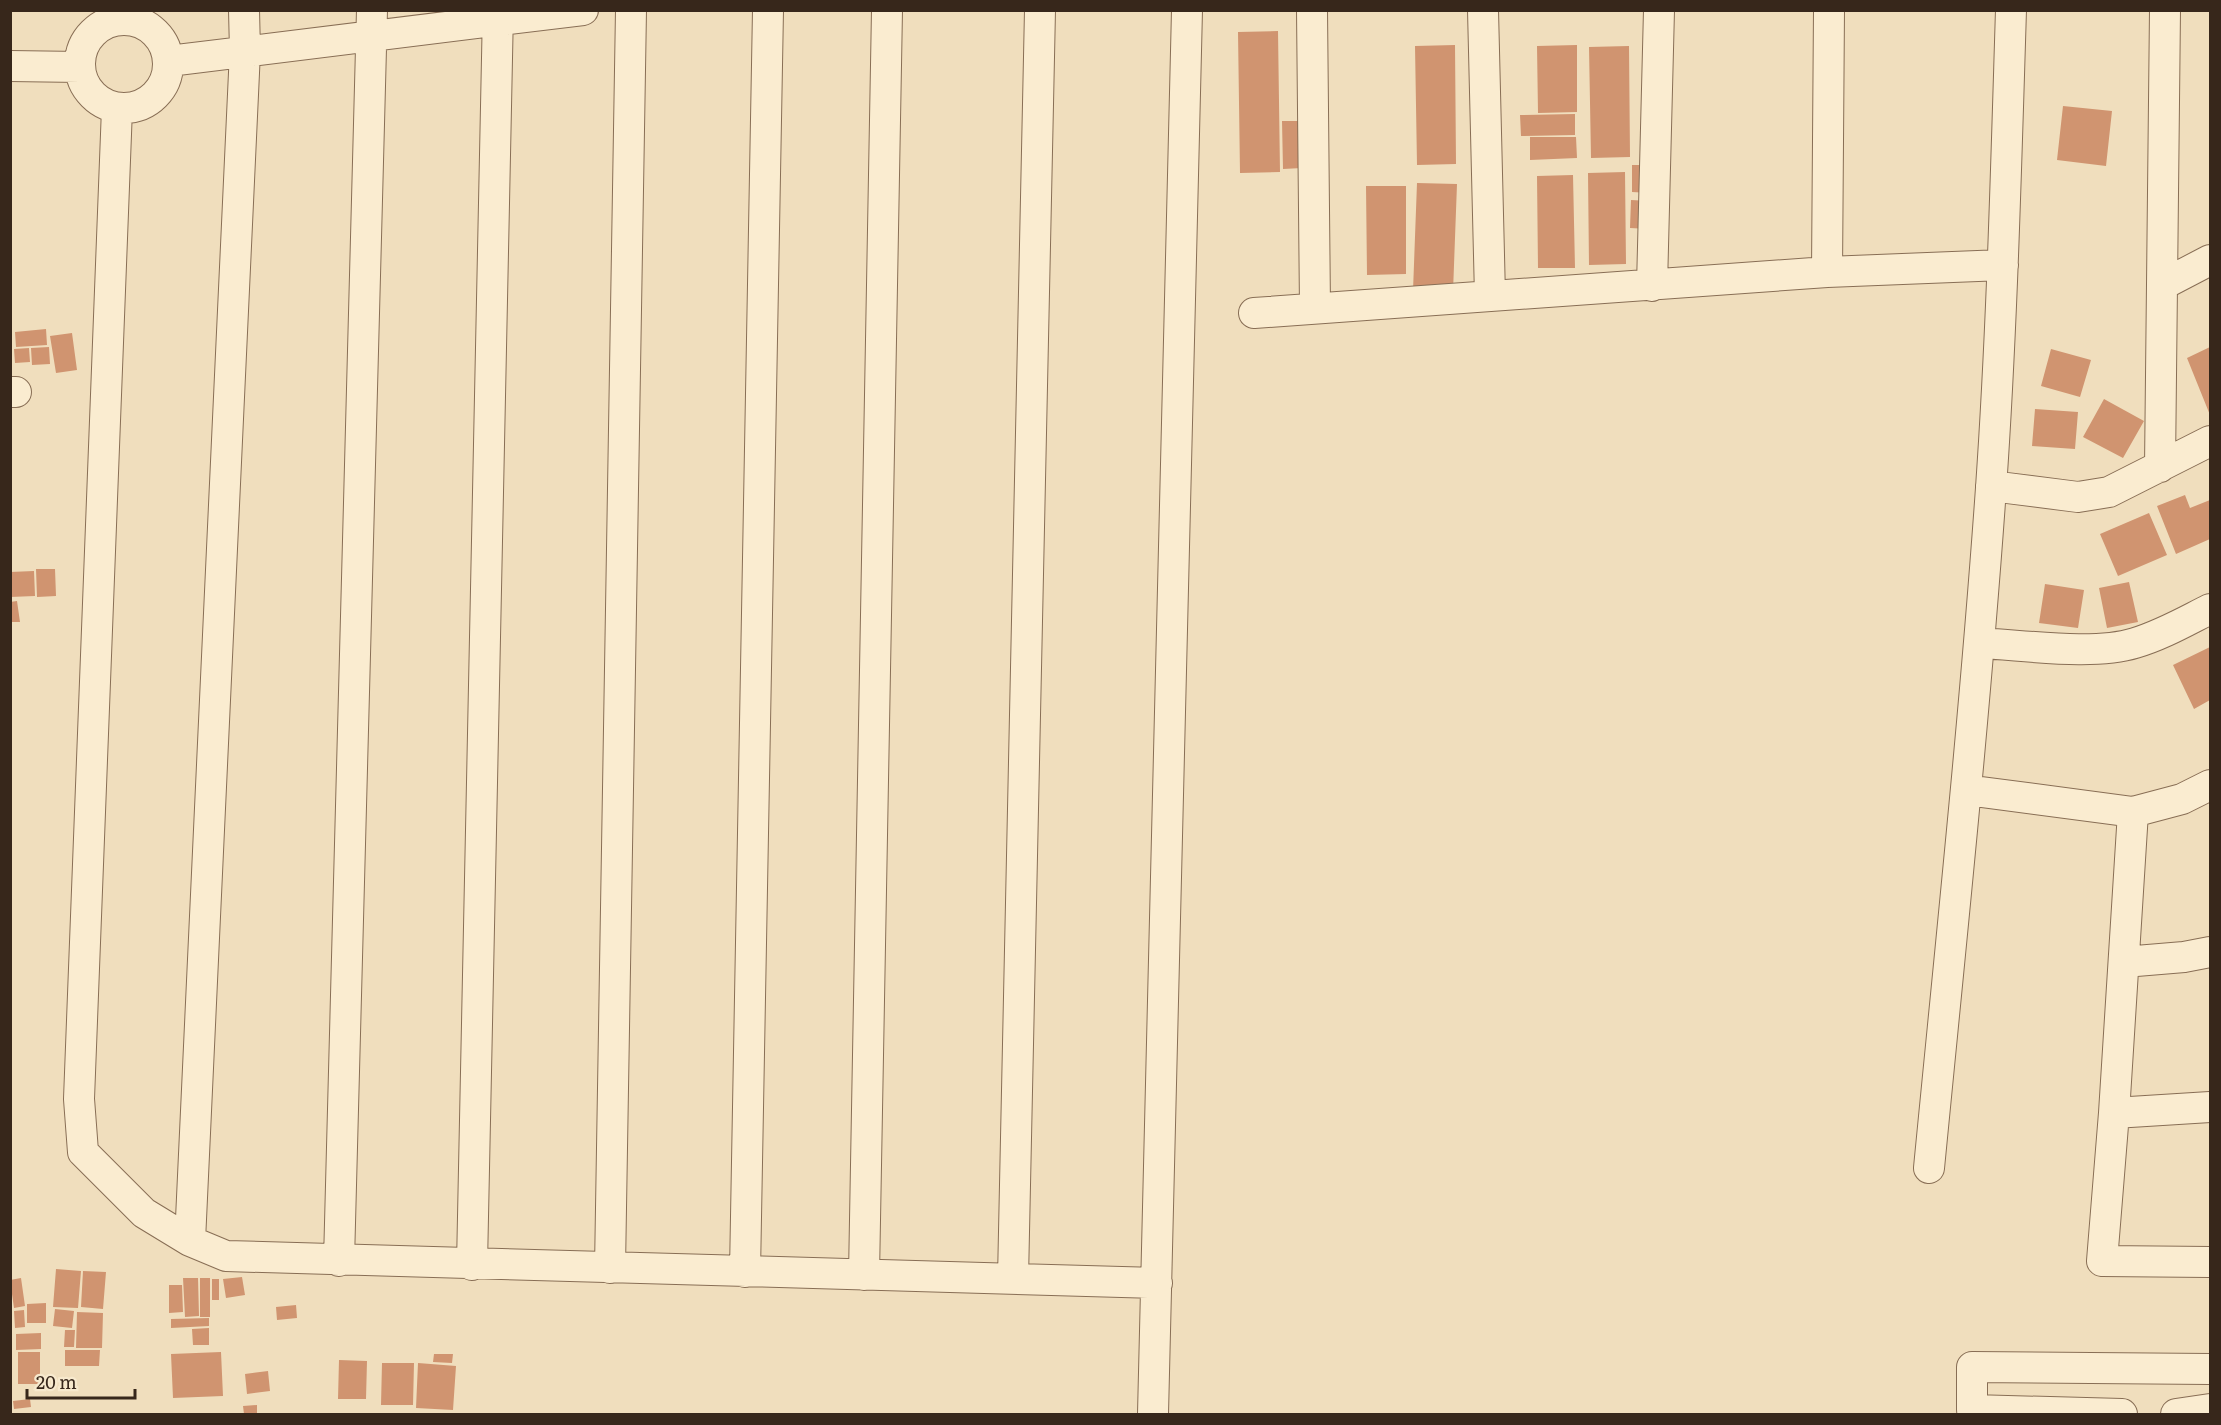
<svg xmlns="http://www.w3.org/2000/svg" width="2221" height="1425" font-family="Literata,serif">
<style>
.building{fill:#d09470}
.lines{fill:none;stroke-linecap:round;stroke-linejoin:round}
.street-casing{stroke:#886e55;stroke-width:32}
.street{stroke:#faecd0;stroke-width:30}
</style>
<rect width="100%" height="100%" fill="#f0debd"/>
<path class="building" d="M1278,31L1280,172L1240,173L1238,32Z
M1455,45L1456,164L1417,165L1415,46Z
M1577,45V112L1538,113L1537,46Z
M1629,46L1630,157L1591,158L1589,47Z
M2063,106L2112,111L2106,166L2057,160Z
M1575,114V135L1521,136L1520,115Z
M1282,121H1302V168L1283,169Z
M1530,137H1576L1577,158L1530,160Z
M1632,165H1650V193L1632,192Z
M1625,172L1626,264L1589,265L1588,173Z
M1573,175L1575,268H1538L1537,176Z
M1417,183L1457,184L1453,292L1413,291Z
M1366,186H1406V274L1367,275Z
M1631,200L1650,201L1649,229L1630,228Z
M46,329L47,345L16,347L15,332Z
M72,333L77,370L56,373L50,336Z
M49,347L50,364L32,365L31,348Z
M2210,347V415L2187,358Z
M29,348L30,362L15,363L14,349Z
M2051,349L2091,360L2080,397L2041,386Z
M2104,399L2144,421L2123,458L2083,437Z
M2035,409L2078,412L2075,449L2032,446Z
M2185,495L2190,508L2210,500V539L2176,554L2157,506Z
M2149,513L2167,555L2118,576L2100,534Z
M36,569H55L56,596L37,597Z
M34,571L35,596L10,597V572Z
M2129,582L2138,622L2107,628L2099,588Z
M2045,584L2084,590L2078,628L2039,623Z
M17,601L20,622H12L10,602Z
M2210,647V700L2194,709L2173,665Z
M56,1269L81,1271L78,1308L53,1307Z
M83,1271L106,1272L103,1309L81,1307Z
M242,1277L245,1295L226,1298L223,1279Z
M21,1278L25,1306L14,1308L10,1280Z
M183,1278H198L199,1316L185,1317Z
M200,1278H210V1317H200Z
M212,1279H219V1300H212Z
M169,1285H182L183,1312L169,1313Z
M46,1303V1323H27V1304Z
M296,1305L297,1318L277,1320L276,1307Z
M55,1309L74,1311L72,1328L53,1326Z
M24,1310L25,1327L15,1328L14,1311Z
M77,1312L103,1313L102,1348H76Z
M209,1318V1326L171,1328V1319Z
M209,1328V1345H193L192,1329Z
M65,1330H75L74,1347H64Z
M41,1333V1349L16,1350V1334Z
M65,1350H100L99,1366H65Z
M18,1352H40V1384H18Z
M221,1352L223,1396L173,1398L171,1354Z
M434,1354H453L452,1363L433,1362Z
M339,1360L367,1361L366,1399H338Z
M382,1363H414L413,1405H381Z
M418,1363L456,1366L453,1410L416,1408Z
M268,1371L270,1391L247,1394L245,1374Z
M30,1399L31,1407L14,1409L13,1401Z
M257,1405V1414H244L243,1406Z"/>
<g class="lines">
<defs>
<path id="street" d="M1312,10L1315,308
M1483,10L1490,296
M80 64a44 44 0 1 1 88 0a44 44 0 1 1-88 0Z
M169,61L583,10
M10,66L80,67
M117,108L79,1099L83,1152L144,1213L190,1241L226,1256L1157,1283
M1827,272L1829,10
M2164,284L2210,260
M1652,286L1659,10
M1254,313L1827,272L2003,265
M10,392H16
M2160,467L2165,10
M1991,486L2078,497L2109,492L2210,441
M1979,643C2024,645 2093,656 2135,643C2162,635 2186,621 2210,609
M1966,790L2133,812L2182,799L2210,785
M2133,812L2114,1113L2102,1261L2210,1262
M2124,962L2184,957L2210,952
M2114,1113L2210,1107
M1929,1168C1951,941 1975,715 1991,488C2002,329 2006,170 2011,10
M190,1241L245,51L244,10
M339,1261L372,10
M472,1265L498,10
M610,1268L631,10
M745,1272L768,10
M864,1275L887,10
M1013,1279L1040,10
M1153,1414L1187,10
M2122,1414L1972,1410V1367L2210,1369
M2176,1414L2210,1409"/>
</defs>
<use href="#street" class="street-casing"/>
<use href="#street" class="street"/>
</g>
<rect width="2221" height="1425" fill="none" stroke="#37271b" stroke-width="24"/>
<path d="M27 1389v9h108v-9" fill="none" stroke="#37271b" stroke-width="3"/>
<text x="36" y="1389" font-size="18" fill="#37271b" stroke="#f7e9cd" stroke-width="4.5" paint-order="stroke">20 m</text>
</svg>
